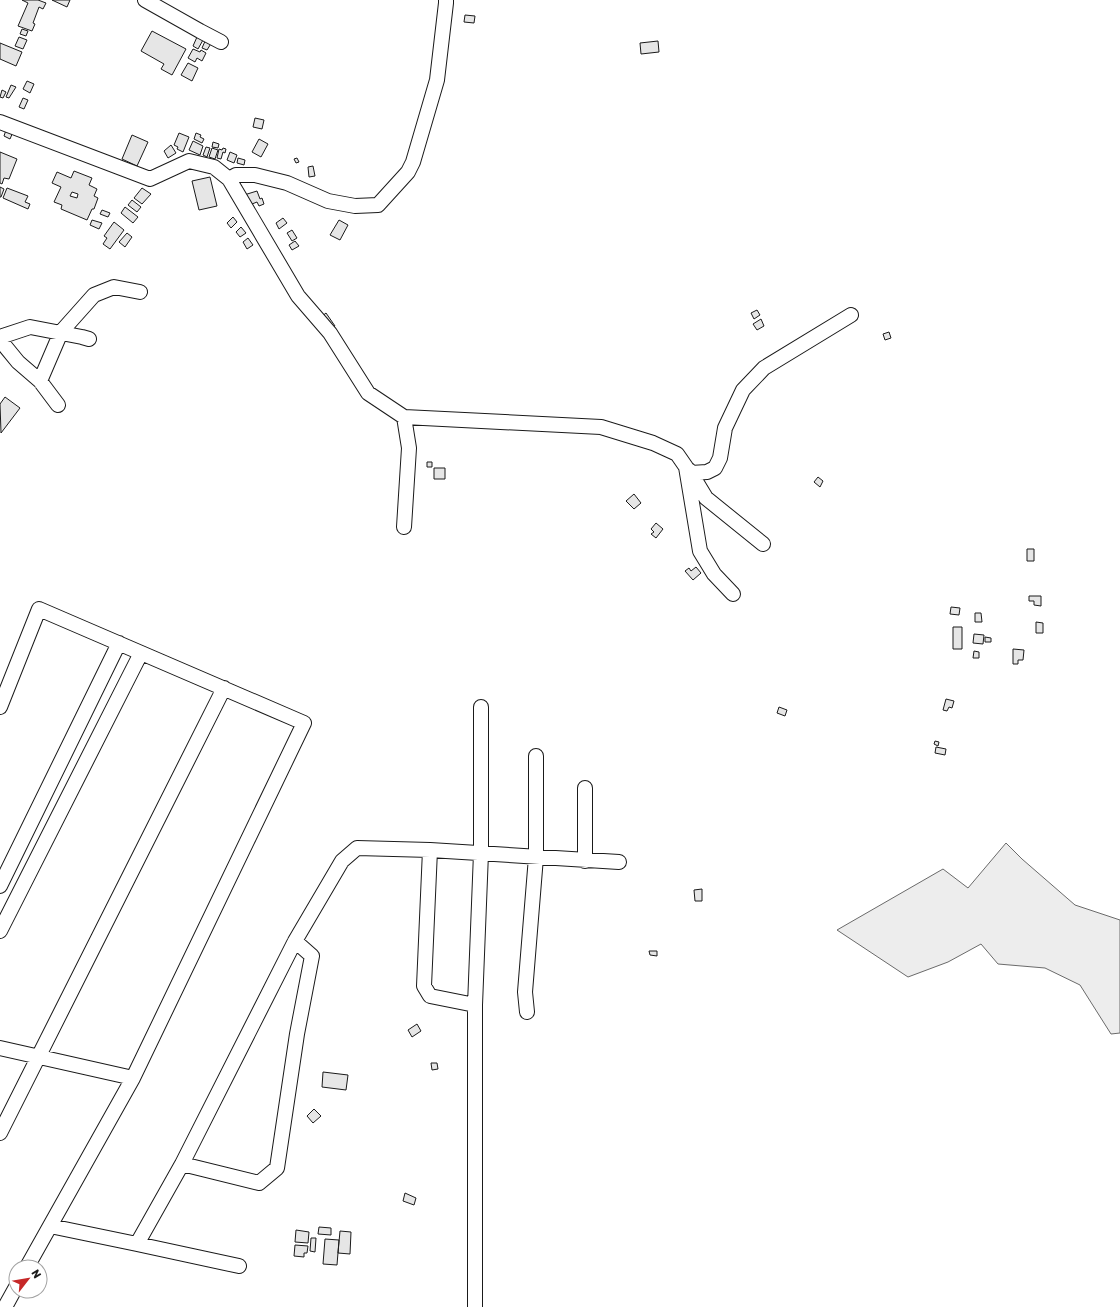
<svg xmlns="http://www.w3.org/2000/svg" width="1120" height="1307" font-family="Rubik,sans-serif">
<style>
.green{fill:#ededed;stroke:#6a6a6a}
.building{fill:#e6e6e6;stroke:#1a1a1a;fill-rule:evenodd}
.lines{fill:none;stroke-linecap:round;stroke-linejoin:round}
.minor-casing{stroke:#1a1a1a;stroke-width:16}
.minor{stroke:#fff;stroke-width:14}
</style>
<rect width="100%" height="100%" fill="#fff"/>
<path class="green" d="M1006,843L1022,859L1075,905L1120,920V1033L1111,1034L1080,985L1045,968L998,964L981,944L948,962L908,977L837,930L943,869L968,888Z"/>
<path class="building" d="M22,0H38L46,3L43,9L39,7L33,23L35,24L32,31L18,26L28,3Z
M52,0H70L67,7Z
M465,15L475,16L474,23L464,22Z
M22,29L28,31L26,36L20,34Z
M152,31L186,49L172,75L161,69L164,64L141,51Z
M19,37L27,40L23,49L15,46Z
M197,37L203,40L198,49L193,46Z
M206,39L212,42L207,50L202,48Z
M658,41L659,52L641,54L640,43Z
M0,43L22,52L16,66L0,59Z
M193,49L200,52L201,50L206,53L202,61L197,58L195,62L188,58Z
M188,63L198,68L192,81L181,75Z
M27,81L34,84L30,93L23,89Z
M11,85L16,87L9,98L6,97Z
M2,90L6,92L3,98L0,97Z
M23,98L28,100L24,109L19,107Z
M255,118L264,120L262,129L253,127Z
M6,130L13,132L10,139L4,136Z
M179,133L189,137L183,152L177,149L178,147L174,145Z
M196,133L201,135L200,137L204,139L202,143L194,139Z
M132,135L148,142L137,166L122,159Z
M259,139L268,144L261,157L252,152Z
M193,141L203,146L200,155L189,150Z
M213,142L219,144L218,148L212,147Z
M171,145L176,153L168,158L164,151Z
M206,147L210,148L207,157L203,155Z
M212,148L218,150L215,159L209,157Z
M223,148L226,149L225,153L223,152L221,159L217,158L219,149L222,150Z
M0,152L17,159L9,179L4,178L2,184L0,183Z
M230,152L237,155L234,163L227,160Z
M238,158L245,160L244,165L237,163Z
M297,158L299,162L296,163L294,159Z
M313,166L315,176L309,177L308,167Z
M74,171L92,178L89,185L97,189L94,196L98,198L94,209H92L87,220L61,209L62,205L54,202L61,187L52,183L57,172L71,178ZM72,192L78,194L77,198L70,196Z
M210,177L217,206L199,210L192,181Z
M0,187L4,189L1,197H0Z
M7,188L28,196L25,202L30,204L28,209L3,198Z
M142,188L151,194L142,204L134,198Z
M257,191L260,199L262,198L264,204L259,206L257,202L247,206L244,195Z
M132,200L141,207L137,212L128,205Z
M125,207L138,217L133,223L121,213Z
M102,210L110,213L108,217L100,214Z
M233,217L237,222L231,228L227,223Z
M283,218L287,223L279,229L276,223Z
M92,220L102,223L99,229L90,225Z
M339,220L348,225L340,240L330,235Z
M114,222L124,230L110,249L103,244L107,238L104,236Z
M241,227L246,233L240,237L236,232Z
M292,230L297,238L292,241L287,233Z
M127,233L132,237L125,247L119,242Z
M248,238L253,245L247,249L243,242Z
M295,241L299,246L292,250L289,245Z
M757,310L760,315L754,319L751,313Z
M326,313L335,326L330,330L321,317Z
M761,319L764,326L757,330L753,324Z
M889,332L891,338L885,340L883,334Z
M5,397L20,408L1,433L0,404Z
M427,462H432V467H427Z
M434,468H445V479H434Z
M818,477L823,481L820,487L814,482Z
M634,494L641,503L634,509L626,501Z
M656,523L663,529L656,538L651,534L654,532L651,529Z
M1027,549H1034V561H1027Z
M696,567L701,573L693,580L685,571L689,568L691,571Z
M1029,596H1041V606L1034,605V601H1029Z
M951,607L960,608L959,615L950,614Z
M975,613H981L982,622H975Z
M1036,622L1043,623V633H1036Z
M953,627H962V649H953Z
M974,634L984,635L983,644L973,643Z
M985,637L991,638V642H985Z
M1013,649L1024,650L1023,660H1018V664H1013Z
M974,651L979,652V658H973Z
M946,699L954,701L952,708L949,707L947,711L943,710Z
M779,707L787,710L785,716L777,713Z
M935,741L939,742L938,746L934,744Z
M936,747L946,749L945,755L935,753Z
M702,889V901H695L694,890Z
M649,951H657V956L650,955Z
M417,1024L421,1031L412,1037L408,1030Z
M431,1063H437L438,1069L432,1070Z
M323,1072L348,1075L346,1090L322,1087Z
M314,1109L321,1116L313,1123L307,1116Z
M405,1193L416,1198L414,1205L403,1201Z
M319,1227L331,1228V1235L318,1234Z
M296,1230L309,1232L308,1243L295,1242Z
M340,1231L351,1232L350,1254L338,1253Z
M311,1238H316L315,1252L310,1251Z
M325,1239L339,1240L337,1265L323,1264Z
M295,1245L308,1246L307,1253H304V1257L294,1256Z"/>
<g class="lines">
<defs>
<path id="minor" d="M145,0L200,31L221,42
M0,122L150,179L189,161L214,167L229,179L298,296L330,333L368,393L404,417L601,427L653,443L677,454L686,467L700,551L714,574L733,594
M229,179L236,175H255L287,183L328,201L355,206L378,205L408,172L413,162L437,80L446,3V0
M0,337L30,327L82,337L89,339
M0,340L18,362L40,381L58,405
M40,381L61,332L94,295L114,287L140,292
M404,417L409,448L404,527
M689,470L706,498L763,544
M691,473L707,472L715,468L720,458L725,428L743,390L764,368L851,315
M0,707L39,609L304,723L133,1078L27,1267
M430,850L424,986L430,996L475,1005
M585,861V788
M0,886L119,643
M0,931L141,653
M527,1012L525,992L536,857V756
M0,1048L133,1078
M0,1133L224,688
M182,1164L259,1183L277,1168L297,1034L312,956L295,941
M50,1226L137,1244L182,1164L295,941L342,861L357,848L430,850L619,862
M137,1244L239,1266
M5,1307L16,1287
M475,1307V1005L481,853V707"/>
</defs>
<use href="#minor" class="minor-casing"/>
<use href="#minor" class="minor"/>
</g>
<g transform="translate(28 1279) rotate(59)"><circle r="19" fill="#ffffff" stroke="#a3a3a3"/>
<path d="M0-3L7 15L0 10L-7 15Z" fill="#c62828"/>
<text y="-6" font-size="11" font-weight="bold" text-anchor="middle" fill="#1a1a1a">N</text>
</g>
</svg>
